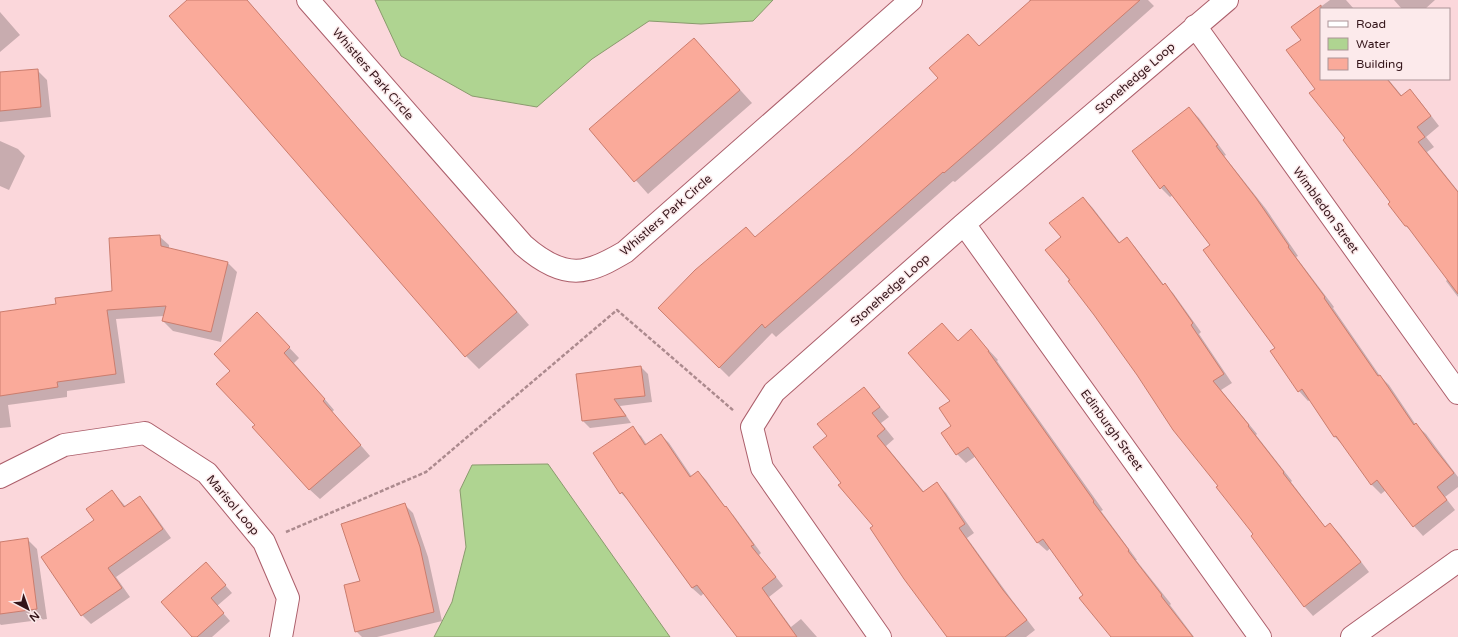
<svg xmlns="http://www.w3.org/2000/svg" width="1458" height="637" font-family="'Varela Round',sans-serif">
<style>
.water{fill:#afd491;stroke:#8a9a6d}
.shadow{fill:#0003}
.building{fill:#faaa9a;stroke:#cb7d6e}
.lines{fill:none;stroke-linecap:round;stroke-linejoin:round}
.street-casing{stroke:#ac5f6b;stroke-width:24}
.path{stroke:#ac8a8e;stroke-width:2.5;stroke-dasharray:4 2;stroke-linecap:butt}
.street{stroke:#fff;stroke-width:22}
.labels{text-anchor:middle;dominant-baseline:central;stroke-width:3;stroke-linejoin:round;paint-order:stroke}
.street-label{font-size:12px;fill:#331419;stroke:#fceaeb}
</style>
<rect width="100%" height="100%" fill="#fbd7db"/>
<path class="water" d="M375,0H773L753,21L701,24L649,21L592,59L537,107L472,96L401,56Z
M548,464L670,637H434L452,602L466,547L460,490L472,465Z"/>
<path class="shadow" d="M188,0H247L529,325L479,369L466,356Z
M1029,0H1148L1154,6L992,150L955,182L953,181L776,337L772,333L729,377L659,308L756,238L1030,2Z
M1330,0H1346L1354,9H1321V79H1388L1402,96L1410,90L1419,100L1439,126L1426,137L1434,147L1427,152L1458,191V297L1446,281L1448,279L1413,233L1406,226L1392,202L1347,138L1316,89L1302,40L1293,27Z
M1394,0H1435L1425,9H1402Z
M0,12L20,35L0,52Z
M694,39L752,103L648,194L590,129Z
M37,70L47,80L51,117L0,122V73Z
M1189,108L1199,118L1226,155L1224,156L1266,209L1298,256L1296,257L1334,307L1333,308L1380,376L1389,385L1416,425L1426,434L1458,477V487L1445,497L1455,510L1423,536L1414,526L1386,490L1381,494L1371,484L1344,446L1335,437L1310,400L1308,401L1299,391L1276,348L1211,245L1173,195L1170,197L1161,188Z
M0,141L18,149L25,156L9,190L0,186Z
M1083,198L1092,207L1120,243L1126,238L1135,247L1164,285L1173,293L1201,332L1199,334L1232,383L1221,390L1257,434L1256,435L1292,481L1291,482L1326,528L1330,524L1339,533L1369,572L1313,616L1305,607L1252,536L1254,534L1047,250L1062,238Z
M159,236L169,245V249L227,262L237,272L221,342L173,331L163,321L164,316L116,319L125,383L67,391V397L8,405L11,427L0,428V313L57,305L113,292Z
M267,324L299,358L294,363L334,410L332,412L370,456L320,499L309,489L256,425L232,371Z
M942,324L958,341L971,331L998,360L997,361L1103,510L1101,511L1137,560H1136L1171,604L1170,605L1194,637H1113L1051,548L1047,551L1038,543L976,456L966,463L957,454L952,427L951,401Z
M641,367L648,374L652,402L620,406L631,423L590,428L583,421L577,374Z
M864,388L889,417L881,423L894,439L886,446L924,492L937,484L946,493L974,533L967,538L1012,600L1035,630L1026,637H947L872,528L874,526L842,483L828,436Z
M632,428L641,436L647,445L661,435L669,443L692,477L698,472L706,480L726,508L734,516L761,553L759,555L783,586L769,597L791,627L801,619L817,637H740L704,593L701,596L692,588L629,501L621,493Z
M112,491L126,507L140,497L148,506L171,538L116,577L130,597L91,624L82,615L95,520Z
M404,504L413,513L428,557L442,621L377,637H362L356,631L361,582Z
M27,539L37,549L47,619L1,625L0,624V543Z
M213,571L232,593L217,606L230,621L212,637H193Z"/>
<path class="building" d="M187,0H247L517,312L465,357L169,16Z
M1031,0H1140L982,140L944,173L943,172L765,328L762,324L719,368L658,308L695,270L746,227L755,237L851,155L938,78L929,68L968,34L979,46Z
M1321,5V79H1387L1401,96L1410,89L1431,116L1417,127L1425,137L1418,142L1458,192V294L1407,226H1405L1388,204L1390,202L1343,140L1345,138L1309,93L1315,89L1286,50L1301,40L1291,27Z
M694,38L740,90L634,182L589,129Z
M38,69L41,107L0,111V72Z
M1189,107L1218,145L1216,146L1256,198L1289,246L1288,247L1325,297L1324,298L1378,376L1380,375L1414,425L1416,423L1434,448L1454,473L1437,487L1447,500L1413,527L1377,480L1371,485L1336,436L1334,437L1302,389L1298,392L1270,351L1275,348L1203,250L1210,245L1164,185L1160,189L1132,151Z
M1083,197L1119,243L1127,237L1163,285L1165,283L1193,323L1191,325L1224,374L1213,381L1249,425L1248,426L1284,472L1283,473L1325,527L1330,523L1361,562L1304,607L1251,536L1253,534L1216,487L1218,486L1173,430L1137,375L1094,315L1068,281L1070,280L1045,250L1061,237L1049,223Z
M160,235L161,246L228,262L211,332L162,321L166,306L107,310L116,374L57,382L58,387L0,396V312L56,304L55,298L112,291L109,238Z
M257,312L290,347L284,353L325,399L323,401L361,445L309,490L252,427L255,425L216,384L230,371L214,354Z
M942,323L958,341L971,329L989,351H988L1094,501L1093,502L1129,550L1128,551L1162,595L1161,596L1193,637H1111L1079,598L1083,595L1043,539L1037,543L968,447L956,455L941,433L951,426L939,408L950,401L908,353Z
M641,366L645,396L614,399L626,416L582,421L576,374Z
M864,387L880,407L872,413L885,429L877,436L923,492L937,482L965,524L959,528L1003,590L1027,620L1005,637H947L904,579L870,528L873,526L838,485L841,483L813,447L827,436L817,424Z
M633,426L645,445L661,434L690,477L698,471L725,507L726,506L754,545L751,546L776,577L762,588L797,637H737L697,585L692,588L622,492L620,494L593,453Z
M112,490L124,507L140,496L163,529L108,568L122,588L81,616L41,557L94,520L86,509Z
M405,503L420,547L434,612L355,632L344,585L360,581L341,524Z
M28,538L37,609L0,614V542Z
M206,562L226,585L211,598L224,613L197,637H192L161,602Z"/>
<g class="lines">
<defs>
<path id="street" d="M308,0L523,245C540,260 564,276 588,269C601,266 613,259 625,252L911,0
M1195,26L1458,393
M964,224L1260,637
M0,477L64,445L145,433L207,473L264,542L288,598L281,637
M880,637L762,468L752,427L774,392L964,224L1227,0
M1352,637L1458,561"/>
</defs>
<use href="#street" class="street-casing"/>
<path class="path" d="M286,532L426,472L617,310L734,411"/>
<use href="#street" class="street"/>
</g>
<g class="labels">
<g class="street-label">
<text transform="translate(373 74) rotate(49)">Whistlers Park Circle</text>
<text transform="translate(1135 78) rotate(-41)">Stonehedge Loop</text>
<text transform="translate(1326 210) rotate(54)">Wimbledon Street</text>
<text transform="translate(666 215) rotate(-41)">Whistlers Park Circle</text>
<text transform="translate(890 290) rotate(-42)">Stonehedge Loop</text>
<text transform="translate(1112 430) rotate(54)">Edinburgh Street</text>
<text transform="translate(233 505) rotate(50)">Marisol Loop</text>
</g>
</g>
<rect x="1320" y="8" width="130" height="72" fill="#fceaeb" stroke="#ac9497"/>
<rect x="1328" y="21" width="20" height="6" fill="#ffffff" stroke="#ac9497"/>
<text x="1356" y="28" font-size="12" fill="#331419">Road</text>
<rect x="1328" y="38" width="20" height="12" fill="#afd491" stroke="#ac9497"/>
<text x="1356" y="48" font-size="12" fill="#331419">Water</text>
<rect x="1328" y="58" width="20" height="12" fill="#faaa9a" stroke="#ac9497"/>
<text x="1356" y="68" font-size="12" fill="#331419">Building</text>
<g transform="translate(28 609) rotate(139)" stroke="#fceaeb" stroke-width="3" paint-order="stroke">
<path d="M0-3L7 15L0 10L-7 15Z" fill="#331419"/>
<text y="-6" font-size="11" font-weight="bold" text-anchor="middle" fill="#331419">N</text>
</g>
</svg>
